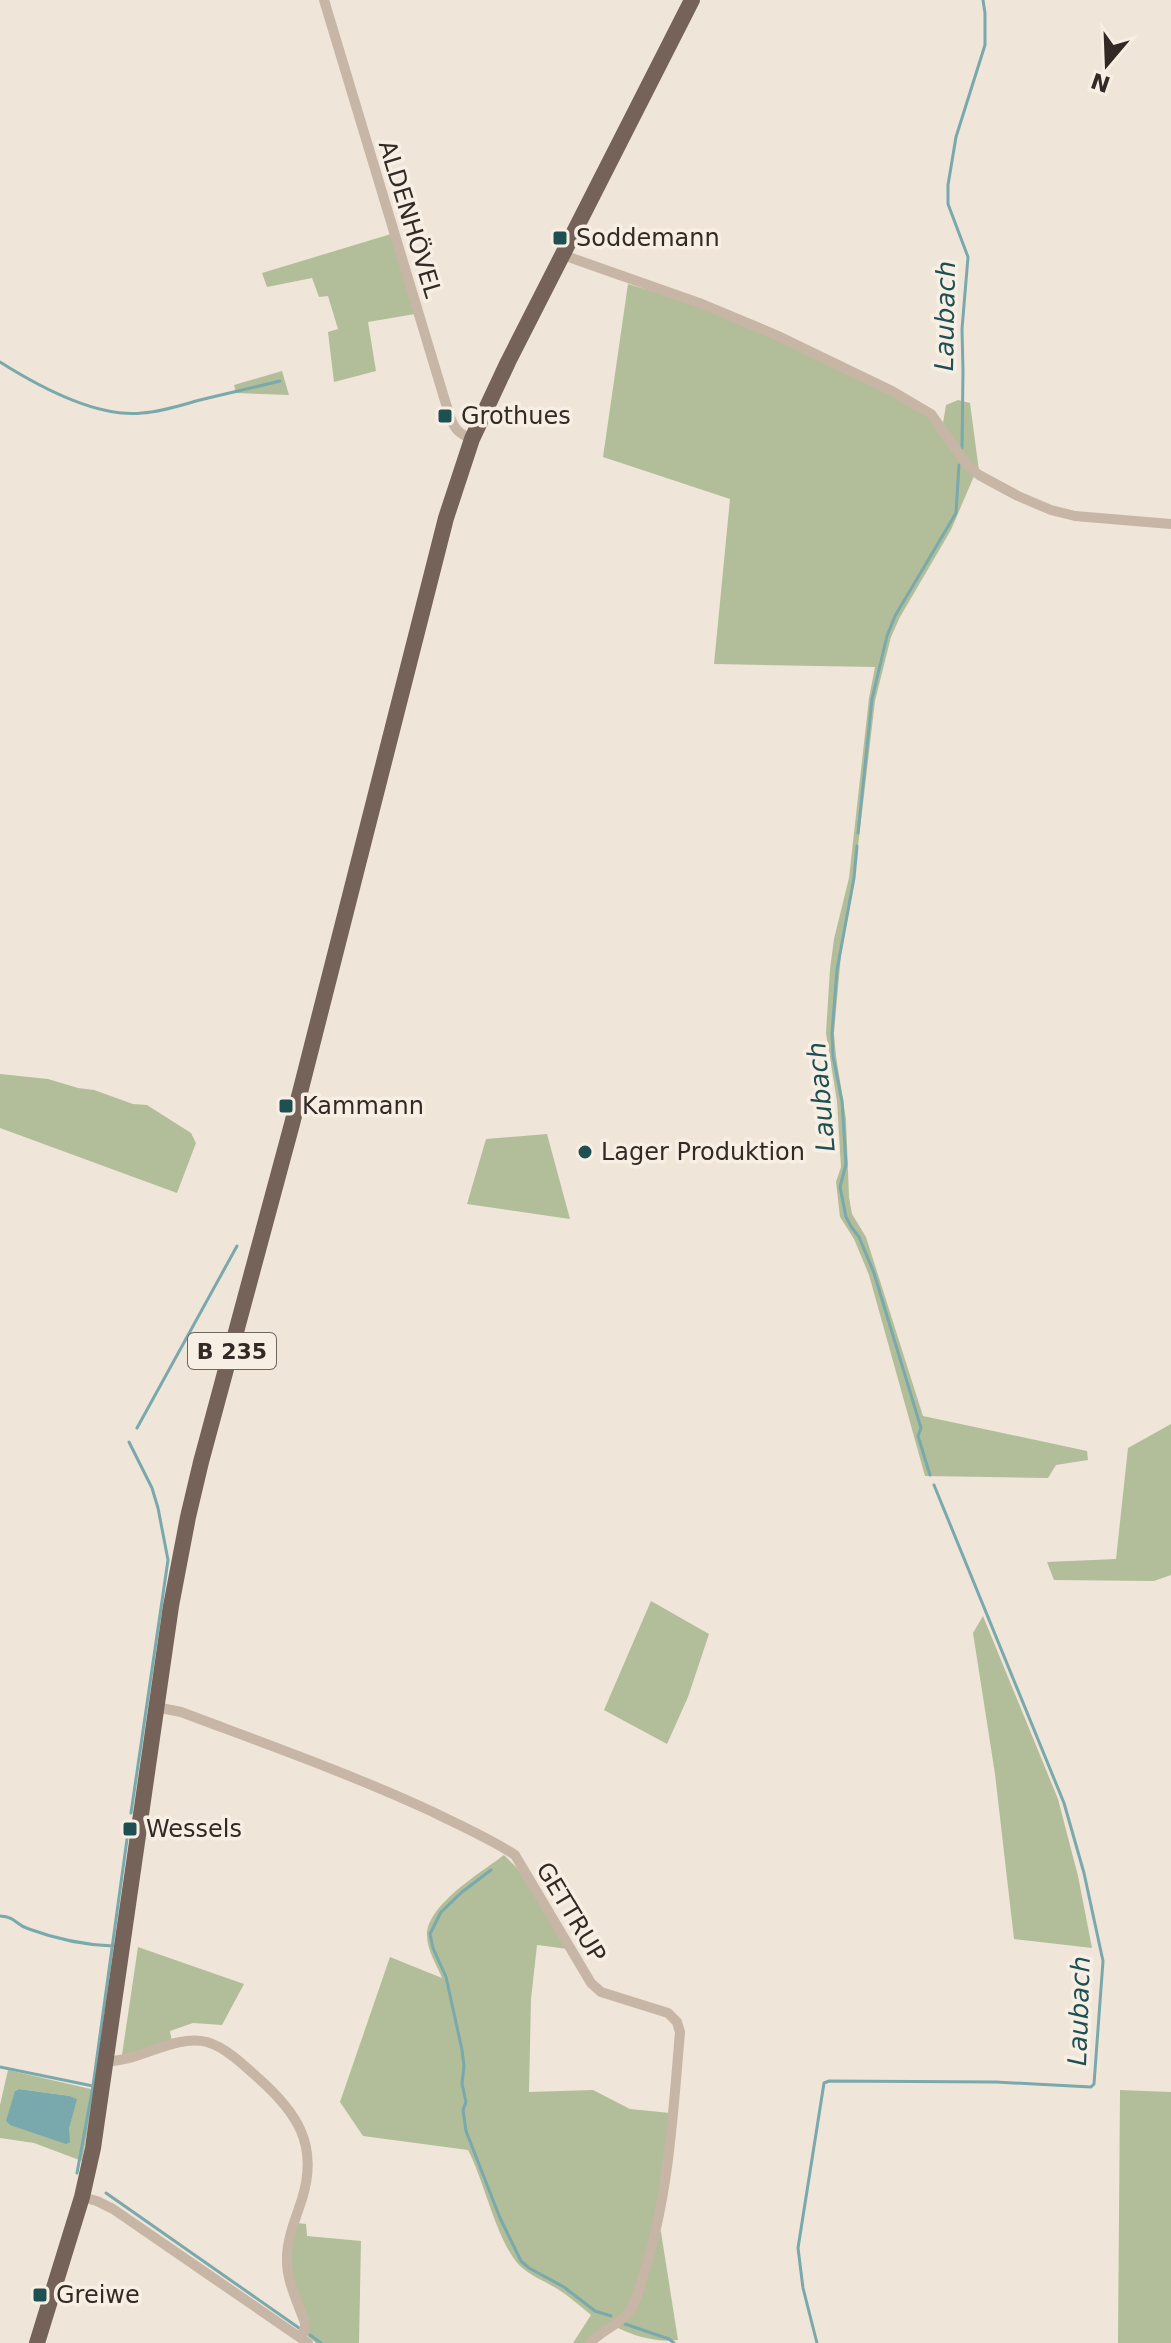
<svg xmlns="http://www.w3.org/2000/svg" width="1171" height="2343" font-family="'DejaVu Sans',sans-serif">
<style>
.green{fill:#b2be99;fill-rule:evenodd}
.water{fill:#79a9ac}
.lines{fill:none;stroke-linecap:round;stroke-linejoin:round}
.stream{stroke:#79a9ac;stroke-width:3}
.street{stroke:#c7b5a5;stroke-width:10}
.primary{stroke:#756258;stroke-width:16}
.poi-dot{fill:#1e4f53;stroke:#f8efe4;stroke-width:3}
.labels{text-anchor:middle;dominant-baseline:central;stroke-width:7;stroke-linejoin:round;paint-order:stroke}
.shield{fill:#f8efe4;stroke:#6e655f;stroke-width:2}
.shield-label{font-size:22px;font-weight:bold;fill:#332a26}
.street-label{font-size:24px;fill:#332a26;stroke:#f8efe4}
.poi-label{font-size:24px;fill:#332a26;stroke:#f8efe4;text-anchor:start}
.water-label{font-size:26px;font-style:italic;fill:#1e4f53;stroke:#f8efe4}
</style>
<rect width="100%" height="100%" fill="#f0e5d9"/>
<path class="green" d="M391,234L415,314L368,322L376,371L334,382L328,332L338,329L328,296L319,297L312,278L267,287L262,273Z
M628,284L701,306L851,373L929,415L974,476L951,530L900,617L891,637L875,701L853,889L841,955L834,1033L836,1056L846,1119L849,1197L852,1214L866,1237L923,1416L1087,1451L1088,1460L1056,1465L1048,1478L925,1476L869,1275L854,1239L840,1217L836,1182L841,1167L837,1101L826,1033L830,969L834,939L849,878L869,698L875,667L714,664L730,499L603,457Z
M282,371L289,395L236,393L234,385Z
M958,400L970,403L979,471L968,463L943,423L946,405Z
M0,1074L48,1079L78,1088L94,1090L133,1104L147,1105L191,1133L196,1143L177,1193L0,1128Z
M547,1134L570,1219L467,1204L486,1139Z
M1171,1424V1575L1154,1581L1054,1580L1047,1562L1116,1559L1128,1448Z
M651,1601L709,1634L688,1697L667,1744L604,1710Z
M983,1616L1058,1799L1078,1876L1092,1948L1014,1939L995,1774L973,1633Z
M504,1855L517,1868L568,1949L537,1945L531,1999L529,2092L593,2090L630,2109L670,2113L654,2226L631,2302L623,2313L585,2343H573L591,2315C580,2306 569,2296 556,2288C544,2281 529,2275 519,2265C496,2239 485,2183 468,2150L363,2136L340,2102L390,1957L442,1978C437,1965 427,1950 427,1936C426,1905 482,1872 504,1855Z
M138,1947L244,1984L222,2025L193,2023L170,2031L172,2042L122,2055Z
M8,2070L95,2090L82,2161L34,2143L0,2138V2105ZM19,2089L70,2096L76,2099L69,2129L15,2091Z
M1120,2090L1171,2092V2343H1118Z
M297,2223L306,2224L307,2236L361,2241L359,2343H316L306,2335L289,2259Z
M659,2229L661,2232L678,2340C657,2343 634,2336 616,2327L629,2317Z"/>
<path class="water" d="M19,2089L70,2096L77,2099L69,2129L70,2142L66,2144L10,2125L6,2121L15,2091Z"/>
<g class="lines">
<path class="stream" d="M0,362C38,386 96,418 142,413C160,412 179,406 196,401C224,394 252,388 280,381
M962,448L963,371L962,329L968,257L948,204V185L956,137L985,45V13L983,0
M858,833L872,699L887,636L895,616L956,513L959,465
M857,846L854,878L837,970L832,1033L833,1056L842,1101L846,1164L840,1187L846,1217L852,1228L859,1237L874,1273L921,1428L918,1436L930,1475
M137,1428L237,1246
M129,1442L152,1488L158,1508L168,1560L131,1813
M491,1870L462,1892L441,1912L430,1934L433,1948L446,1977L462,2050L464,2066L462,2084L466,2102L463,2110L466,2131L500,2218L521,2261L529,2268L564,2287L595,2311L611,2316
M0,1916C17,1917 15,1925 29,1929C56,1939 85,1945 113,1946
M0,2067L93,2086
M77,2173L93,2086L128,1832
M106,2193L299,2328
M625,2324L669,2339L674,2343
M310,2335L321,2343
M817,2343L803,2288L798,2248L824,2083L829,2081L996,2082L1091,2087L1094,2084L1103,1961L1084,1873L1064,1803L934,1485"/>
<path class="street" d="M324,0L449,414C454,429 458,433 472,439
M563,255L702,304L776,335L892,391L931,414L967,465L979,475L1018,496L1051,510L1075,516L1171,524
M156,1707L181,1712C266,1744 351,1774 433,1812C461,1826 489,1838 515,1855L591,1983L601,1992L668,2013L677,2022L680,2032C673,2113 669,2195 644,2273C640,2286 637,2302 628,2313C618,2325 601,2331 590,2343
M106,2061C140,2062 173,2034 207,2042C225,2047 244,2065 257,2077C297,2112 319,2145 302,2199C296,2218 287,2238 287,2258C286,2280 298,2303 305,2323V2328L300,2337
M82,2197L97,2201L113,2209L308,2343"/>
<path class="primary" d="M37,2343L82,2197L93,2148L171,1606L188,1517L201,1462L292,1124L446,518L472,439L508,362L692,0"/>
</g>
<g class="poi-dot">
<rect x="552" y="230" width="16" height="16" rx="4"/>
<rect x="437" y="408" width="16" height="16" rx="4"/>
<rect x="278" y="1098" width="16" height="16" rx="4"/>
<circle cx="585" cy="1152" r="8"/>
<rect x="122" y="1821" width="16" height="16" rx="4"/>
<rect x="32" y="2287" width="16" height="16" rx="4"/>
</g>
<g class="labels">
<rect class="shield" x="188" y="1333" width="88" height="36" rx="6"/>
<g class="shield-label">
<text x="232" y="1351">B 235</text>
</g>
<g class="street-label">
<text transform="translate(410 219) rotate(73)">ALDENHÖVEL</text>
<text transform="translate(571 1912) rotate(59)">GETTRUP</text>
</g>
<g class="poi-label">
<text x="576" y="238">Soddemann</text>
<text x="461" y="416">Grothues</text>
<text x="302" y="1106">Kammann</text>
<text x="601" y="1152">Lager Produktion</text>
<text x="146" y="1829">Wessels</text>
<text x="56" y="2295">Greiwe</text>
</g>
<g class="water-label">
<text transform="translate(945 316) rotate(-89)">Laubach</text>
<text transform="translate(821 1097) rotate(-95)">Laubach</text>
<text transform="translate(1079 2011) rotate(-88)">Laubach</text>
</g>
</g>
<g transform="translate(1107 64) rotate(199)" stroke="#f8efe4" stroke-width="6" paint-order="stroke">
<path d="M0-6L14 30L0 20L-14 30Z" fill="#332a26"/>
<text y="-12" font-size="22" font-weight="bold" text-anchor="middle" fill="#332a26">N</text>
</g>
</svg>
